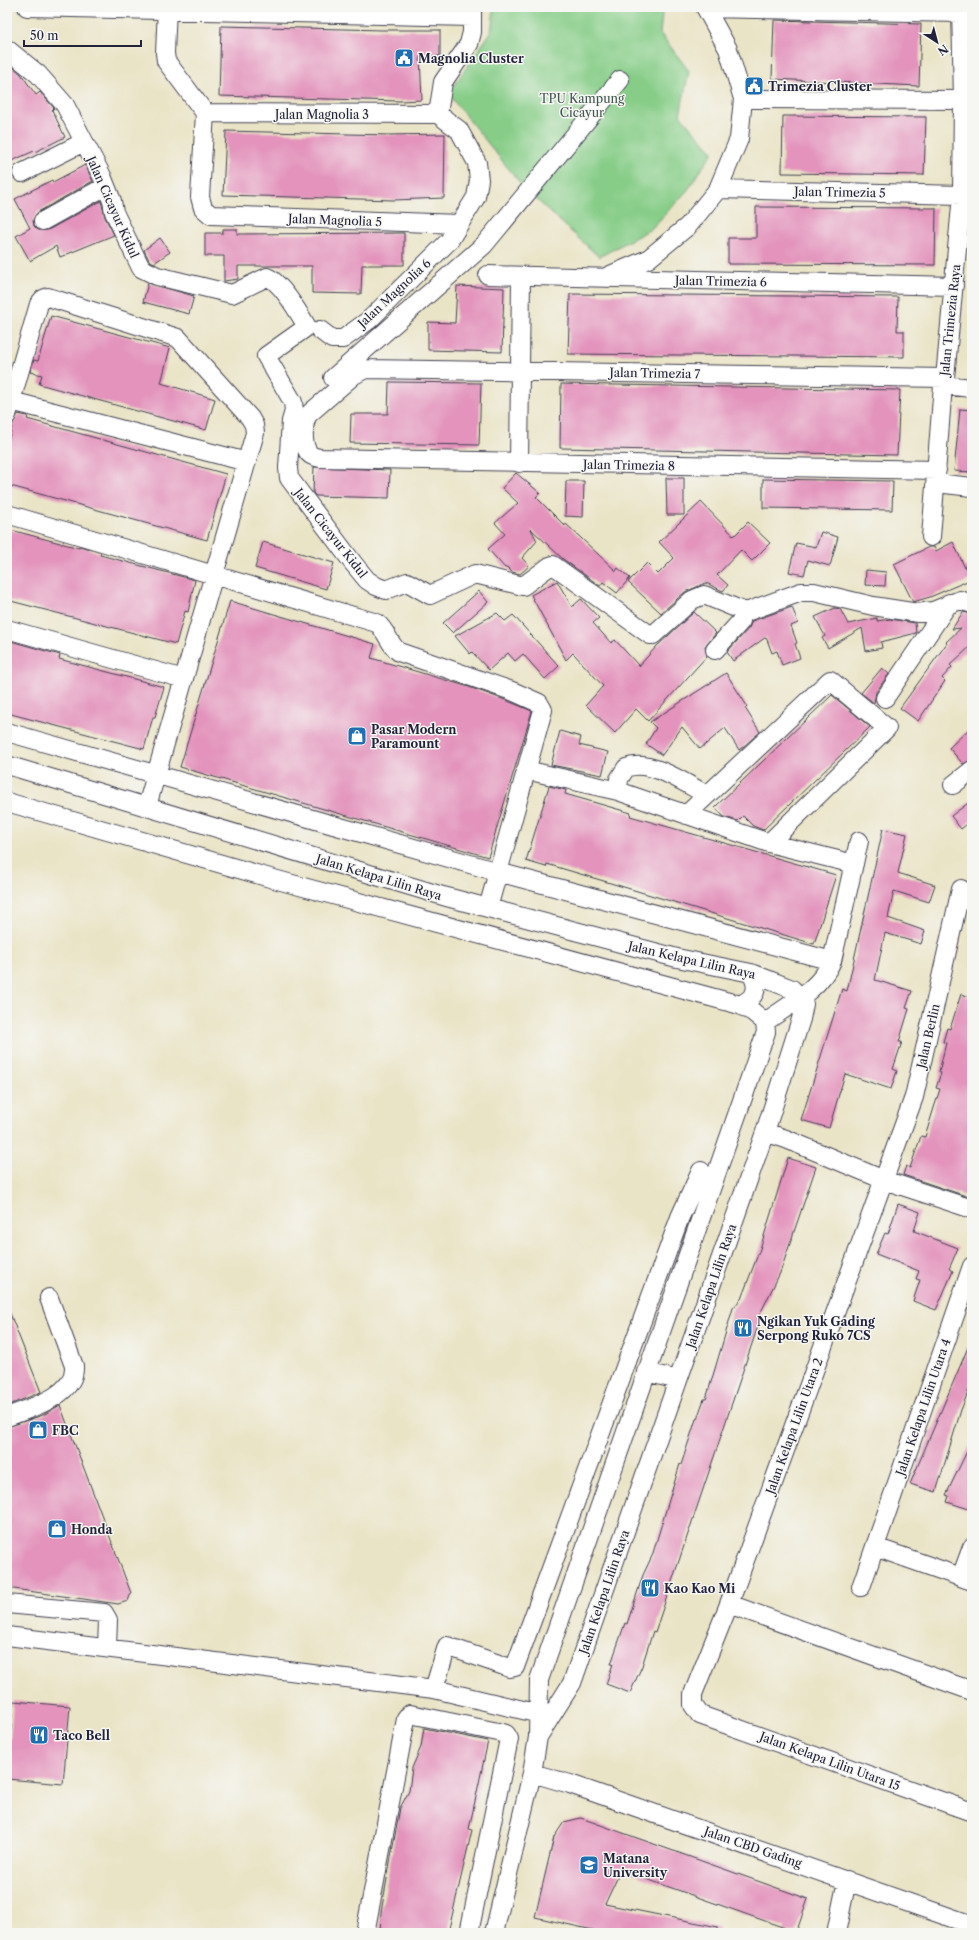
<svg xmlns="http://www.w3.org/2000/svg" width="979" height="1940" font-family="'Libre Caslon Text',serif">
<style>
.green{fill:#87cd88;stroke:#547862}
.building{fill:#e393bc}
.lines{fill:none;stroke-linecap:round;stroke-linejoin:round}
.minor-casing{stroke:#403f50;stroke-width:20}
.minor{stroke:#fff;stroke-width:18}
.labels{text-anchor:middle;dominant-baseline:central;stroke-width:3;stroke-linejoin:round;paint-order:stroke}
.poi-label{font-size:12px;font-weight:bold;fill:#22223b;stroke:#f6f6f2;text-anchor:start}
.park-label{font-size:12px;fill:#405552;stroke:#f6f6f2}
.street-label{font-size:12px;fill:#22223b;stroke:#f6f6f2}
</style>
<rect width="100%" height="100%" fill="#f6f6f2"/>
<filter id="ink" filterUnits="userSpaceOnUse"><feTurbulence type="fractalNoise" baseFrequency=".025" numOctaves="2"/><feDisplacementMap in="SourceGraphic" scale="8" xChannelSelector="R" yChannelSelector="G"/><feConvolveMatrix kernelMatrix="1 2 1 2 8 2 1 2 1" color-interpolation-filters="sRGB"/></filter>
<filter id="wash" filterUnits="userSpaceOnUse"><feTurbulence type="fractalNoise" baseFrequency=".012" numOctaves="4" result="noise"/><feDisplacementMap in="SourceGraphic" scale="16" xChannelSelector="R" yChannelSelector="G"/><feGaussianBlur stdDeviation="0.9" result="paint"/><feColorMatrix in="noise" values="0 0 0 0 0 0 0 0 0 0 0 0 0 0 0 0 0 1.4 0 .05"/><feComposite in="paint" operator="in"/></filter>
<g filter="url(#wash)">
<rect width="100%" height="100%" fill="#eae4c7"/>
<path class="green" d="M493,7H663L660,33L689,71L680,115L713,152L687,191L651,229L599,257L525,189L448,94L491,32L494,10Z"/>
<g id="blocks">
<path class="building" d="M774,20L921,24L919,86L772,79Z
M221,26L383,30H440V56L420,57L422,100L400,101L219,96Z
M7,62L21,74L36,95L40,92L54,108L52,110L65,137L35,152L34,151L7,163Z
M783,116L926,117L924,175L782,173Z
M226,131L388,135L445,134L444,198L394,200L223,195Z
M85,165L93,181L38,212L33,220L34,226L38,230H48L101,201L105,217L114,235L60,257L56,246L30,261L16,236L30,228L15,199L52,180L53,182Z
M756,207L936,208L935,265L728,264V238H756Z
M223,229H237V234L404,233V265H362L361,294L312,293V266H238V279L224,281V256H205V233H223Z
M160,238L170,252L154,263L149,260L144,250Z
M148,283L194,296L189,314L143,302Z
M457,286L504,288L502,352L428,350V322L455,323Z
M570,294L898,297L897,331H904V357L568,354Z
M51,316L170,348L161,383L215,399L206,430L39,384L42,375L30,372L34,360L38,361Z
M389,382L481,383L479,445L350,443L351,414H388Z
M561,384L900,390L897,455L560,448Z
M960,409L972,410V472L954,471Z
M18,414L28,416L27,419L226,474L207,540L7,485V446L13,423Z
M314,467L390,470L389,498L316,496L313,493Z
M516,473L540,493L536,497L565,526V523L616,571L618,568L630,578L617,593L603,582L600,586L563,559L531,529L537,541L522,558L529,566L520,574L512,572L507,567L505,568L488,549L505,534L495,523L518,503L502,488Z
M666,478H684V515H667Z
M763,479L893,481L892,510L763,508Z
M566,481H584L583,517L565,516Z
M701,502L734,536L748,522L770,543L752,561L741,550L717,575L728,585L723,591L706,583L685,592L661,613L628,582L647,563L658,574L674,558L659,542Z
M7,529L79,548L80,546L101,553L100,555L195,580L188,612L185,611L176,644L7,600Z
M821,532L838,537L830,566L808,560L804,575L789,572L796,543L816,547Z
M263,542L334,563L326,589L255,568Z
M953,542L965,568L972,564V579L930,597L913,602L894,564L929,547H934L936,551Z
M866,570L886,572L885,586L865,585Z
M557,581L572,607L581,599L599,618L593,623L611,643L615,640L639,666L656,647L694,612L716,633L705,647L707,656L648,721L636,709L615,733L586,705L603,686L573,653L566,660L531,595Z
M479,591L488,602L453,633L443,623Z
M230,601L375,644L371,658L469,687L508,701L532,711L488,857L180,767Z
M792,607L798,623L791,626L797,643L795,644L800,658L782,665L777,651L772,653L766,637L733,661L727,652L749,628L752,621Z
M835,608L840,609L848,624L877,618V621L890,619L915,623L916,633L881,642L882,648L866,651L862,628L828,648L822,638L825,636L815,617Z
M963,612L972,614V645L950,665L952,667L942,678L945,681L918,721L900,708L947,643L946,642L961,628L952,629Z
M497,613L505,621L513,615L559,666L545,679L523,654L515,661L508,653L489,670L472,652L470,654L455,636Z
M7,640L60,655L59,659L164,687L155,717H153L144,749L7,713Z
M882,668L889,674L876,692L874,703L861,693Z
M726,673L747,706L745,708L760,732L744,746L739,750L725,728L700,749L682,727L662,755L646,744L656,728L650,722Z
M832,695L870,727L763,830L753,826L743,816L738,821L724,817L715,807Z
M972,726V760L963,764L949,748Z
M560,731L581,737L579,745L608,752L602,775L551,765Z
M549,786L566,790L565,794L631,813L630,816L836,875L814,944L547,864L546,867L526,861Z
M972,800V820L961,829L951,816Z
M883,829L907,834L898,873L935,885L929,902L894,891L888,918L925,931L921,944L885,933L875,980L912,991L906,1008L909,1009L899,1042H902L893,1069L897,1071L891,1089L845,1074L829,1128L801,1120L842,989L847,991Z
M961,994L972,998V1198L903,1175L906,1166L910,1168L921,1136L925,1137L933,1111L940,1089L936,1088L941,1073L939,1072L946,1043L943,1042L947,1028L950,1029Z
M788,1158L816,1167L780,1273L759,1316L761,1317L655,1632L653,1631L642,1666L630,1693L606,1684L613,1664H611L625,1623L627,1624L643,1575L652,1556L680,1464L681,1465L696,1419H697L704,1399H706L733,1308L741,1299L760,1249Z
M898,1204L920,1212L914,1231L958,1248L949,1269L953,1271L936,1310L913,1301L920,1280L916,1279L919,1271L876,1254L885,1233L888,1234Z
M7,1306L41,1392L7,1406Z
M972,1338V1382L961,1410L936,1492L910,1484Z
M60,1405L131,1593L128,1601L118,1604L7,1588V1427L43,1415Z
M972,1441V1510L947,1502L949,1496L946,1495Z
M13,1701L70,1706L63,1784L7,1779Z
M424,1728L488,1741L469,1829L472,1830L448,1933H380L381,1912L400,1808L409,1791L412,1768L421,1747Z
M581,1818L808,1899L796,1933H784L785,1928L621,1870L605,1904L718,1927V1933H597V1931L535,1917L554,1837L564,1822Z"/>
</g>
</g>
<g filter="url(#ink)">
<use href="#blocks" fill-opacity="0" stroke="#403f50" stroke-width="1"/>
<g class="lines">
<defs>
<path id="minor" d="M27,7L472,17
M167,7L165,53L166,61L205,113L200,197L203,208L211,215L459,224
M706,8L961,13
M7,49L38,74L65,105L102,176L112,201L114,212L141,268L157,276L232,294L267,277C280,281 299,313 306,325L304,329L266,356L293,402L294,411L291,421L288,468L289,478L353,563L367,580L376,586L386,590L407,582L430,595L475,574L523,586L550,566L553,565L650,635H653L692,600L704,595L743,611H749L801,592H814L873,606L918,613L933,611L960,600L972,604
M743,99L963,100
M205,113L438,114
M22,173L84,142
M718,189L962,195
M43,221L106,186
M488,275L954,286
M608,276L648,259L688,226L718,189L739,139L743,99L728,49L705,7
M320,330L332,339H343L369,320L449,241L476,197L479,180L477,163L459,130L438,114L443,82L469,44L472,32V7
M333,378L484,245L620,80
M943,385L972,388
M11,401L247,462
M7,415L39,304L43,299L48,297L178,338L250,418L254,425L255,433L147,806
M519,463L521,277
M937,470L321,458C315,457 309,456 307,450C302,441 303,419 310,413L354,375L365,369L945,378
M936,483L972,487
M7,514L377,623C387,631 389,645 399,652L512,691L539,703L543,710L488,908
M931,537L943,385L945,378L962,195L963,100L961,7
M7,629L184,679
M715,650L741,621L743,611
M885,698L949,603
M7,732L498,872L832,961
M7,765L443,896L677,958L751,973L792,989L800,997L804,1004L801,1019L765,1132L572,1683L538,1737
M526,770L618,791L769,843L854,864
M953,785L972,770
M618,791L619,779L626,768C650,758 686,784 707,795
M7,802L270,878L740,1005L753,1012L765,1022L766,1032L539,1680L538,1737L532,1773L494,1933
M686,815L830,680L887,728L769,843
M961,889L914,1097L729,1604L693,1694V1705L700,1715L972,1812
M740,1005C756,997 760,989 751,973
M765,1022C789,1005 820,989 832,961L859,841
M765,1132L786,1139L884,1180L972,1209
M646,1372L678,1380
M7,1417C30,1408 76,1396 74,1366L49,1298
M875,1547L972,1581
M961,1577L972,1547
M861,1587L972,1266
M7,1604L104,1613L108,1620L107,1648
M729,1604L972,1691
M7,1636L434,1689L548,1716
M434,1689L447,1646L510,1668L515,1667L680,1217L701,1171
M532,1773L570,1784L972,1925
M365,1933L406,1719L410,1714L503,1733L506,1734L509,1739L469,1933
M836,1933L847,1880"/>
</defs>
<use href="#minor" class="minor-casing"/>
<use href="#minor" class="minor"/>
</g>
</g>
<defs>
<symbol id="civic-square" viewBox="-11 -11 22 22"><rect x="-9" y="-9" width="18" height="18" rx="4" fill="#1f6fb2" stroke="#f6f6f2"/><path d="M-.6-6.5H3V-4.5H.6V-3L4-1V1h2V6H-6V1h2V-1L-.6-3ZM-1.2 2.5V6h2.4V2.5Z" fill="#fff"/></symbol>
<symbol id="shop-square" viewBox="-11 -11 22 22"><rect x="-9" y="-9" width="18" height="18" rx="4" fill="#1f6fb2" stroke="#f6f6f2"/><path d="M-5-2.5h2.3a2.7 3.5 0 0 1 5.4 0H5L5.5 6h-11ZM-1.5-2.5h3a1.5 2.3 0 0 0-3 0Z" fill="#fff"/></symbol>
<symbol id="restaurant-square" viewBox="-11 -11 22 22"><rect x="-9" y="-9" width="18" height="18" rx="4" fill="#1f6fb2" stroke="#f6f6f2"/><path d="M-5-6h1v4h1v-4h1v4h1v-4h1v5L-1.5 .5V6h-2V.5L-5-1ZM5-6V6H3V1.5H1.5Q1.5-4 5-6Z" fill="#fff"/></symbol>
<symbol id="university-square" viewBox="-11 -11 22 22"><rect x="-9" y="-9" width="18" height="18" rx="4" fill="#1f6fb2" stroke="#f6f6f2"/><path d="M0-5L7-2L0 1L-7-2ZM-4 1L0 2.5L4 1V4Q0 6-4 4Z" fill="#fff"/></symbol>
</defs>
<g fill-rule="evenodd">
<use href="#civic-square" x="393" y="47" width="22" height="22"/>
<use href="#civic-square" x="743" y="75" width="22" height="22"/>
<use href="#shop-square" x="346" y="725" width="22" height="22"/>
<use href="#restaurant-square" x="732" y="1317" width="22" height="22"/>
<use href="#shop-square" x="27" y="1419" width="22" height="22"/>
<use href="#shop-square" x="46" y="1518" width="22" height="22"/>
<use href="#restaurant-square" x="639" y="1577" width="22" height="22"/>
<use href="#restaurant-square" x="28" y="1724" width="22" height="22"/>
<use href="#university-square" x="578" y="1854" width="22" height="22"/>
</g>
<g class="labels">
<g class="poi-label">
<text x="418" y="58">Magnolia Cluster</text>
<text x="768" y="86">Trimezia Cluster</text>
<text x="371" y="729">Pasar Modern<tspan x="371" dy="14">Paramount</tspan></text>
<text x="757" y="1321">Ngikan Yuk Gading<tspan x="757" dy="14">Serpong Ruko 7CS</tspan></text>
<text x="52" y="1430">FBC</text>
<text x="71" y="1529">Honda</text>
<text x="664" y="1588">Kao Kao Mi</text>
<text x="53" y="1735">Taco Bell</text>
<text x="603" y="1858">Matana<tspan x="603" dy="14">University</tspan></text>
</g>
<g class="park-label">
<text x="582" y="98">TPU Kampung<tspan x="582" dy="14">Cicayur</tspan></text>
</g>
<g class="street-label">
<text x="322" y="114">Jalan Magnolia 3</text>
<text transform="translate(840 192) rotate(1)">Jalan Trimezia 5</text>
<text transform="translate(113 207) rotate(66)">Jalan Cicayur Kidul</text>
<text transform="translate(335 220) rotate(2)">Jalan Magnolia 5</text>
<text transform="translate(721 281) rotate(1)">Jalan Trimezia 6</text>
<text transform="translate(394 293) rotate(-43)">Jalan Magnolia 6</text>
<text transform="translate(950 320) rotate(-84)">Jalan Trimezia Raya</text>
<text transform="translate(655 373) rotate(1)">Jalan Trimezia 7</text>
<text transform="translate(629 465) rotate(1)">Jalan Trimezia 8</text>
<text transform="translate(331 533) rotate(52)">Jalan Cicayur Kidul</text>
<text transform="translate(379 877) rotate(17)">Jalan Kelapa Lilin Raya</text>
<text transform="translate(692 960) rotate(13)">Jalan Kelapa Lilin Raya</text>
<text transform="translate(928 1036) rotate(-77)">Jalan Berlin</text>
<text transform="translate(711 1286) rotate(-71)">Jalan Kelapa Lilin Raya</text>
<text transform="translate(923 1407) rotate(-71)">Jalan Kelapa Lilin Utara 4</text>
<text transform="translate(794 1426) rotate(-70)">Jalan Kelapa Lilin Utara 2</text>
<text transform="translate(604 1592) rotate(-71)">Jalan Kelapa Lilin Raya</text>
<text transform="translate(830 1761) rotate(20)">Jalan Kelapa Lilin Utara 15</text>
<text transform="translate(753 1847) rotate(19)">Jalan CBD Gading</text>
</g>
</g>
<rect width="979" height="1940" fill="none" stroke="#f6f6f2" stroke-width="24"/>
<g transform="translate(937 42) rotate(144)" stroke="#f6f6f2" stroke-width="3" paint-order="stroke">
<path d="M0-3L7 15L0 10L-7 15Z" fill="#22223b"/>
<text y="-6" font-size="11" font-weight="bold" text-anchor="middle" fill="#22223b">N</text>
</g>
<path d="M24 40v6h117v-6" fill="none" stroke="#22223b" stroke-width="2"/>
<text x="30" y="40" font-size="12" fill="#22223b" stroke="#f6f6f2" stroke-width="3" paint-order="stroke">50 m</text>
</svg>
